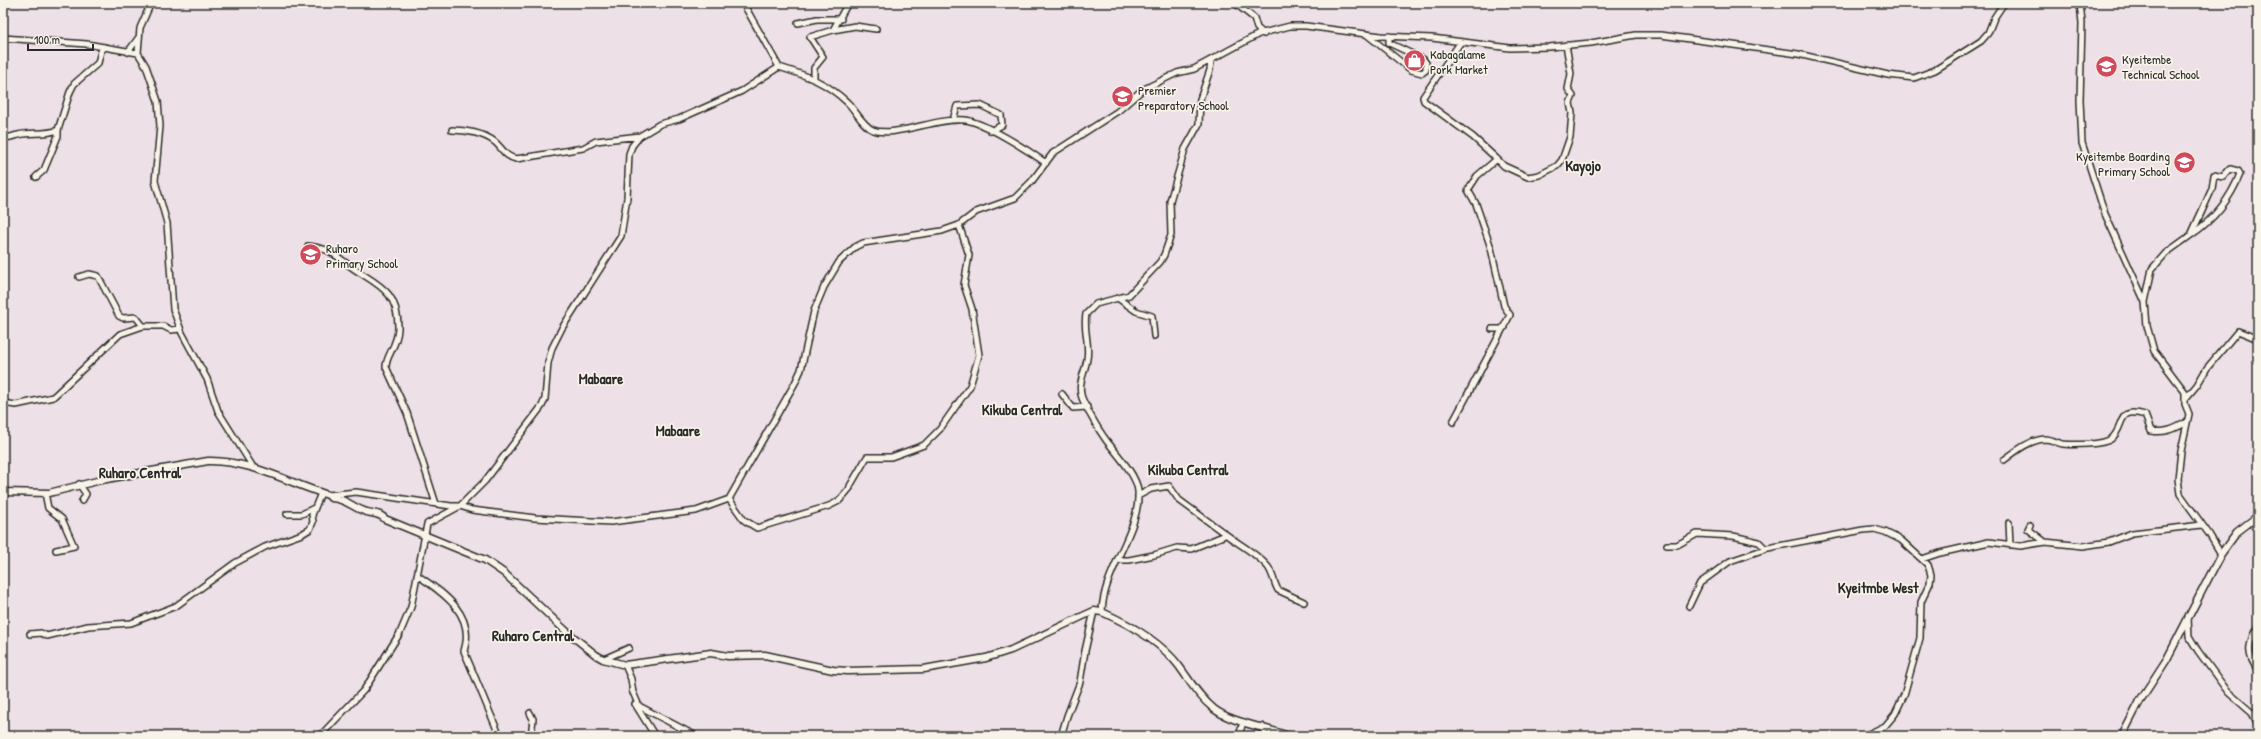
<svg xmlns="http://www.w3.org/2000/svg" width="2261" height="739" font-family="'Patrick Hand',sans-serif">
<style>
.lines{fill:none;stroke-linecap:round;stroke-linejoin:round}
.minor-casing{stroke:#2b2b2b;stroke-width:8}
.tertiary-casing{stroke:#2b2b2b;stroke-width:9}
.minor{stroke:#f7f3e8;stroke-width:5}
.tertiary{stroke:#f7f3e8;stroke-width:6}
.labels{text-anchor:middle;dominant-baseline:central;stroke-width:3.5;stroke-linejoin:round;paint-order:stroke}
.poi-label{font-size:13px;fill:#2b2b2b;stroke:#f7f3e8;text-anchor:start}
.quarter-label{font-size:15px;font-weight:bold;fill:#2b2b2b;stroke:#f7f3e8}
</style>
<rect width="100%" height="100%" fill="#ede0e6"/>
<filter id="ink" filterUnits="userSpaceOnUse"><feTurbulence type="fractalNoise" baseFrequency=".025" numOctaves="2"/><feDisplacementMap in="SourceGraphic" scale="8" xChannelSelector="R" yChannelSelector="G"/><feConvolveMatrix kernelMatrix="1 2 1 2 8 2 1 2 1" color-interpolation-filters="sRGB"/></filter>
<g filter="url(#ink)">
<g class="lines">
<defs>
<path id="minor" d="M151,3L140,28L138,53L146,66L158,101L160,126L155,181L167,223L173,309L182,333L207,379L218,411L253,467
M743,3L779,67
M1235,3L1254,18L1257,28L1264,34
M2080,3L2082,23L2080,100L2082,143L2105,214L2145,302L2147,326L2154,351L2185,392V404L2189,414L2181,451L2178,479L2180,494L2209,534L2221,554
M798,23L817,19H841
M833,30L855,26L876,29
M1366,34L1411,70L1422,73L1426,70V63L1423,59L1389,43V36
M3,38L87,44L138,53
M128,52L139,37
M814,78V68L823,57L810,37L833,30L848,3
M953,120L957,106L980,105L1001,115L1002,125L991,131
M452,130C465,130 484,133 495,142C504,150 504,156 516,159L583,148L596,141L640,136
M3,137C9,139 12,136 18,135C31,132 46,135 58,130L70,92L74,84L98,63L101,51L104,47
M1497,159L1504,166L1528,177L1539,175L1557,166L1562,160L1570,137L1572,113L1570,103L1573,96L1568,89L1571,74L1566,45
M36,177L44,170L58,136V130
M308,246C329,249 330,251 346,263C373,284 399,287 398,329C397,347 386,355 386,367L407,413L436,504
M79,277L89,274L98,276L119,316L123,318L136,317L143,326
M1119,299L1136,311L1152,316L1154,336
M2145,302L2152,269L2166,253L2191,235L2212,189L2214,175L2223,177L2230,169L2238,171L2240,174C2230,200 2213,220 2191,235
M1492,329H1501L1505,327
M1062,394L1073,408L1087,407
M2186,398L2197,385L2207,368L2238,331L2258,339
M3,403L16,405L53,397L120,334L143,326H163L171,330L180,329
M1453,422L1510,315L1504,306L1491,248L1476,204L1468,190L1477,176L1497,159L1473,137L1424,101L1423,97L1460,43
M2004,460C2016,451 2029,440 2045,439C2051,439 2057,443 2063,444C2073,445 2103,445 2111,439C2126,427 2115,406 2145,415L2151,431C2164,433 2173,430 2185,423
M79,484L86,494L82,501
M45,493L48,508L62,519L74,546L56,550
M328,495L356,492L451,506H460L472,510L535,518L611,522L696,511L729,499L795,383L801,370L814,311L824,287L839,262L855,247L863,243L942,231L959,225L976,212L1015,198L1032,181L1053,153L1118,111L1142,90L1177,73L1194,69L1259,34L1290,26H1306L1381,36L1432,38L1510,48L1549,47L1591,43L1636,35H1661L1798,54L1888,75L1914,78L1935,70L1981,41L1988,33L1994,18L2004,3
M1138,496L1151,489L1169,486L1179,500L1224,533
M729,499L744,520L757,528L829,506L839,501L850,488V486L867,457H891L924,445L940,429L970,386L979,355L972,309L964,285L969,255L959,225
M287,514H302L314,508
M2255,518L2258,524
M2009,523L2010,545
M2030,525L2028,529L2045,542
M1667,545H1677L1697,534L1733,536L1759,542L1765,548
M1922,559L1940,553L1989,542L2021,546L2045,542L2083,546L2109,542L2132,533L2202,525
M1117,560H1129L1154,555L1177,548L1191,549L1223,536L1224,533C1238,544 1257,553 1268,567C1273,574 1274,583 1278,590L1304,602
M417,575C443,593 476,614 464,651L498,732
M1689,606L1700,583L1730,561L1768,548L1863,530L1874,529L1885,532L1901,540L1928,565L1931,575L1930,583L1921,602L1920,638L1904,695L1895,714L1885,726L1864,736
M1102,612C1103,570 1141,531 1138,491C1137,475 1115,452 1106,440C1098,429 1087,410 1082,398C1077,384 1085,373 1087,359C1090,344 1083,330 1086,314L1096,304L1129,295L1160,262L1164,255L1171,235L1170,201L1185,149L1199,124L1200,99L1210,70L1211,61
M2188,619L2189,636L2198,651L2228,692L2252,713L2258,724
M2258,626C2248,642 2246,655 2258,670
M30,634L41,633L47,636L88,626L131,623L176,606L235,563L265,547L302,534L310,529L313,522L312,515L321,493
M604,659L629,648
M625,665L631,679L633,693
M632,690L639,706L696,736
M635,704L655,736
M530,713L533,719L531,736
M1262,726L1265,736
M320,736L364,690L400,633L411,607L427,524L460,506L485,481L542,406L545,399L548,363L552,348L562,328L621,236L627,198L629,154L632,146L640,136L660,124L679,119L742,91L779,67C808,76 826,82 848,103C855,110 863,126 873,130C894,138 938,117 965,120C984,122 1029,151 1046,163
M1061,736L1067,716L1080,682L1085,651L1094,611
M1239,736L1243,722"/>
<path id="tertiary" d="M3,492L49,493L101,480L208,461C250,460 289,483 328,495L331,498C346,498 354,509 367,512C374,514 380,513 385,519L485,560L504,573L566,631L596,655L603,659L625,665L711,653L728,656L765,655L833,670L848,671L924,669L986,658L1011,650L1083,616L1094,611L1102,612C1129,624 1161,642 1179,666C1190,681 1199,697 1214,709C1232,723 1266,727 1288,736
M2122,736L2141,699L2167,659L2221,554L2237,532L2258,516"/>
</defs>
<use href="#minor" class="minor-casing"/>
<use href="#tertiary" class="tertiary-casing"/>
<use href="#minor" class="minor"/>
<use href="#tertiary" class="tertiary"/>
</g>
</g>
<defs>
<symbol id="shop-disc" viewBox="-11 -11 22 22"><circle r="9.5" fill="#d1495b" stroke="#f7f3e8"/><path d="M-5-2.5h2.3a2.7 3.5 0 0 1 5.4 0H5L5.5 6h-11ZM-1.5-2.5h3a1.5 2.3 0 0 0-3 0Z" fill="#fff"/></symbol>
<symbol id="school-disc" viewBox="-11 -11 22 22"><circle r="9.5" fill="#d1495b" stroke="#f7f3e8"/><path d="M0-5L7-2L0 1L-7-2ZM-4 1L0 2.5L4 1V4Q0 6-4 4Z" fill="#fff"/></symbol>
</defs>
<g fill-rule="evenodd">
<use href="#shop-disc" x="1402" y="48" width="25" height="25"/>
<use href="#school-disc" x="2094" y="54" width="25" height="25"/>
<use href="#school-disc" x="1110" y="84" width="25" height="25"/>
<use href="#school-disc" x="2172" y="150" width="25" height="25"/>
<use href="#school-disc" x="298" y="242" width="25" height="25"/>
</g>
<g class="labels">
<g class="poi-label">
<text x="1430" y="54">Kabagalame<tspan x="1430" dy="15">Pork Market</tspan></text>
<text x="2122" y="59">Kyeitembe<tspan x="2122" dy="15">Technical School</tspan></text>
<text x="1138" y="90">Premier<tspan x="1138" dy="15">Preparatory School</tspan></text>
<text x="2170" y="156" text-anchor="end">Kyeitembe Boarding<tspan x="2170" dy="15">Primary School</tspan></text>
<text x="326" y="248">Ruharo<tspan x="326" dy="15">Primary School</tspan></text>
</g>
<g class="quarter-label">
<text x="1583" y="165">Kayojo</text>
<text x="601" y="378">Mabaare</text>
<text x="1022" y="409">Kikuba Central</text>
<text x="678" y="430">Mabaare</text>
<text x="1188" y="469">Kikuba Central</text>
<text x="140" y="472">Ruharo Central</text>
<text x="1878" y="587">Kyeitmbe West</text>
<text x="533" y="635">Ruharo Central</text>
</g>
</g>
<rect width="2261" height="739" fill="none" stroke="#f7f3e8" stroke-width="16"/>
<rect x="8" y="8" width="2245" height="723" fill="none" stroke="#2b2b2b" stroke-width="1.5" filter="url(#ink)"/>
<path d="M28 44v6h65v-6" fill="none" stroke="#2b2b2b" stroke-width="2"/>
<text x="34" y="44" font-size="12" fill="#2b2b2b" stroke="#f7f3e8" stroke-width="3" paint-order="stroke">100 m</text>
</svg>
